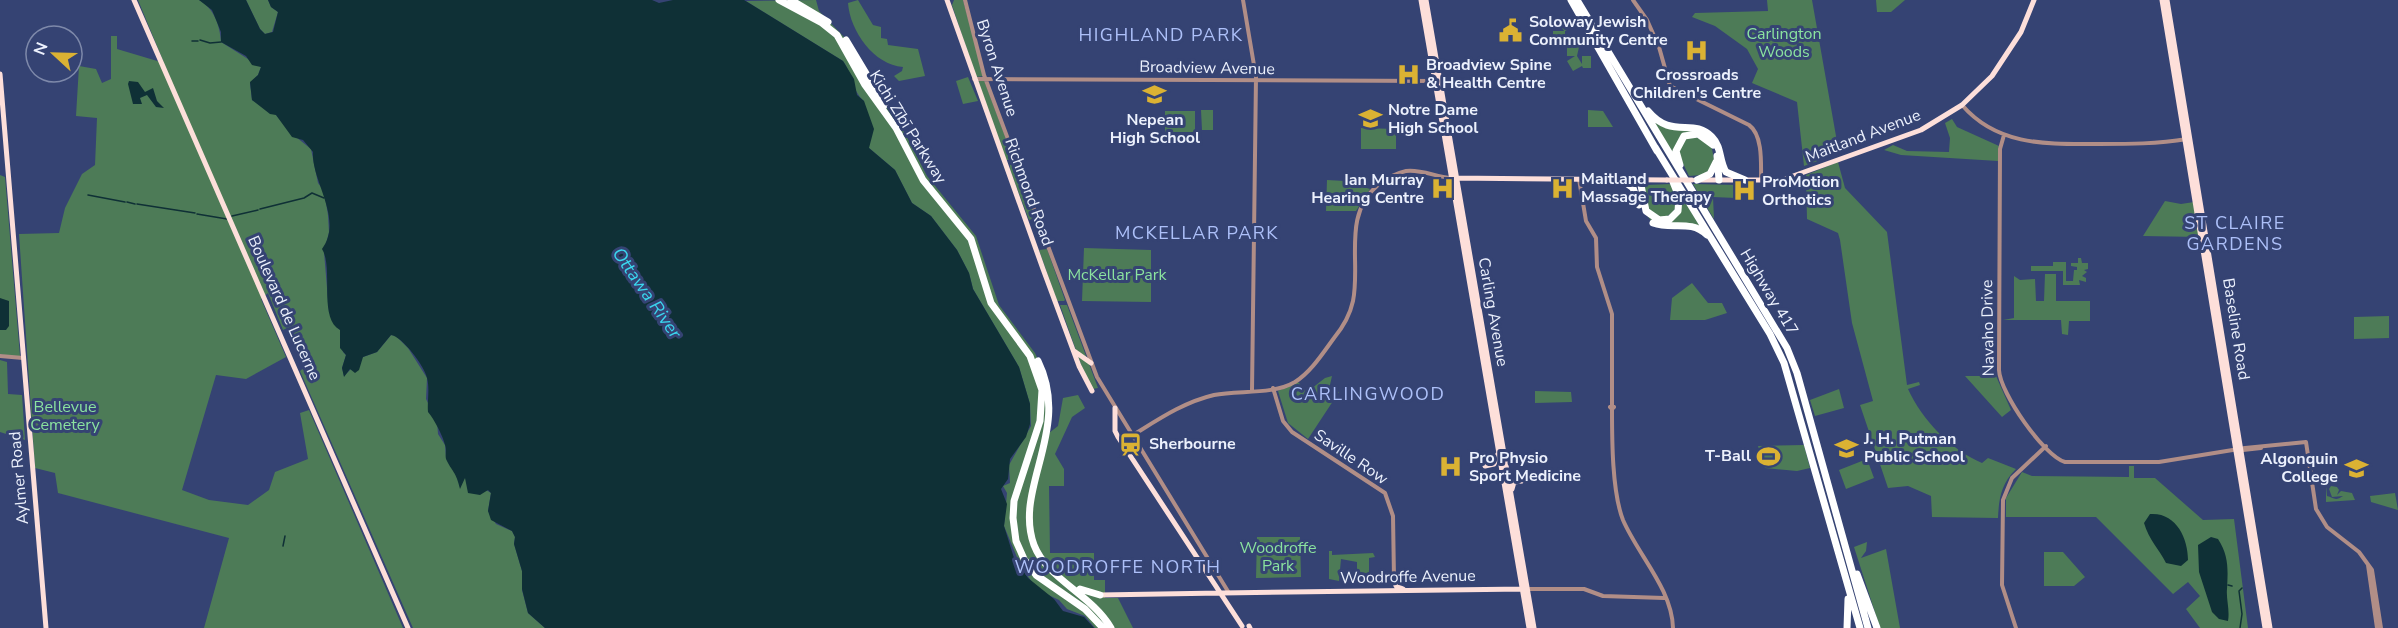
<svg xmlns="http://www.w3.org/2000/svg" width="2398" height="628" font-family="'Nunito Sans',sans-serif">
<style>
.green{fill:#4d7b57}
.water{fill:#0f3036}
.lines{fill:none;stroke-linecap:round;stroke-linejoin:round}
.stream{stroke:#0f3036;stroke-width:1.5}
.minor{stroke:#b18e87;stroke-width:4}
.major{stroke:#fddfda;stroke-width:5}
.highway{stroke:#fff;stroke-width:7}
.major-bridge{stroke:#fddfda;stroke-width:5}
.labels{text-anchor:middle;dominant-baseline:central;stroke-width:6;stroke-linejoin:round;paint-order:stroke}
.poi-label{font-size:16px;font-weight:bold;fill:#ecf1fd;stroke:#354373;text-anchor:start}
.park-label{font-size:16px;fill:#8be39f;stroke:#354373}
.street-label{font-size:16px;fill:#ecf1fd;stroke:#354373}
.neighbourhood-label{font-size:18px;letter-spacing:1.5px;fill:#adc0f9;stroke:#354373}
.water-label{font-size:18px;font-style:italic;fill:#3ad7ef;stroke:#354373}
</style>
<rect width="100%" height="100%" fill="#354373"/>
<path class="green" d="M138,0C147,0 194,0 199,0C214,8 220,26 221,42L261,67L258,75L250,83L252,100L276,115L291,133L311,149L318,183L324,191L328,215L329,232L324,252L329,312L340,330L343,352L346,355L342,368L344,376L363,357L377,352L391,335L396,336L408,348L427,378L426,399L437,421L438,434L445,445L446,458L456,472L460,487L465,477L491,493L488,511L496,524L512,531L515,537L514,544L522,571V590L528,613L545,628H413L300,371L305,367L287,328L283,330L268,293L261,299L286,357L246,379L216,375L182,490L209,500L248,505L269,490L275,472L308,459L300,413L309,410L403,628H204L229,538L58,493L55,473L35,468L19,234L59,233L65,208L82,174L95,165L97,118L76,116L79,66L96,69L102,83L111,79V36H117V49L164,63Z
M246,0H268L271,7L278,12L272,32L265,34L260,29Z
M816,0L819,11L845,38L868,77L898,120L927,176L976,236L999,305L1035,353L1048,382L1052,405L1049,433L1058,426L1063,398L1078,395L1085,408L1072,417L1055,454L1064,469V486H1049L1050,553H1094V580H1105V598H1118L1133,628H1095L1085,616L1067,609L1059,600L1038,590L1021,567L1004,526L1007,493L1003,486L1010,483L1009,465L1031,426L1030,404L1019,367L973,289L969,273L957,250L931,216L912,203L895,170L869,148L864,101C852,91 852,73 843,61L746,1Z
M858,0L873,25L881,27V38L887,39L888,45L918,49L925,76L899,81L894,76L902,71L903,67C874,65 850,31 848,3Z
M954,0H963L984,76L976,77L952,5Z
M1767,0H1812L1839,153L1804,166L1797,102L1752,83L1758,69L1747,49L1715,26L1692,17L1695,13L1768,11Z
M1876,0H1905L1891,12H1877Z
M1567,17L1572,27L1565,31V41H1553V31H1564L1558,22Z
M1567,47H1579L1577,56L1582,64V56H1591V68H1583L1582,66L1573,71L1567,61L1575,56H1567Z
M968,77L978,101L963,104L956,81Z
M984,80L1014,160H1006L979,84V81Z
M1201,110H1213V130H1202Z
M1588,110L1603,111L1613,127H1588Z
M1165,111H1195V132H1165Z
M1952,119L1957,127L1999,146L1998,161L1901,155L1884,150L1893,145L1907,151L1949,152L1950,138L1945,123Z
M1653,121C1658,124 1663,128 1671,129C1692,131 1718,128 1719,158C1717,152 1714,142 1707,137C1691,124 1674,138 1674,156Z
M1361,128L1396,129V149H1361Z
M1693,136L1711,144L1714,159L1710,170L1702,175L1689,176L1678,153L1687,137Z
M1838,162L1845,188L1887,232L1907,385L1919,382L1920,385L1908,389C1922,420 1951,450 1982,463L1988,458L2016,469C2001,484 1999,498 1998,518L1932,517L1931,496L1908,486L1888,488L1860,405L1873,401L1852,323L1840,240L1838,233L1807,219L1806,175Z
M1016,164L1035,217V218L1029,220L1010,170V165Z
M0,175L5,177L20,356L16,358L0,354Z
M1327,180L1345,181L1370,189L1356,211H1326Z
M1671,184C1677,200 1681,213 1661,218L1649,212L1644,188L1646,185Z
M1693,184L1737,185L1736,198L1713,197L1714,219Z
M1639,188C1646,210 1643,221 1669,221L1682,197L1700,226L1651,221L1640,205Z
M2165,201L2181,204L2194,202L2200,237L2143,236Z
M1084,248L1151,250V302L1082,301Z
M1047,249L1065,300L1064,301H1057L1039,250Z
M2078,258H2081L2082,263H2088V269L2084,270L2087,272L2082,276L2086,278V282L2079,280L2080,285H2063V271H2031V266H2053V262H2066V281H2073L2074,270H2077V267L2071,266V263H2078Z
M2045,274H2056V301H2090V321H2069L2068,335L2062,334L2061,320H2003L2014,318V276L2020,280L2035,279L2036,301H2044Z
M1692,283L1708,303H1722L1727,313L1705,320H1670L1672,298Z
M1060,305H1067L1098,388L1092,389L1084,373Z
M2389,316V338L2354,339V317Z
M0,360L7,362L8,394L22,395L25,440L0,432Z
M1332,376L1329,389L1339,392L1308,439L1288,423L1278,391L1298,382L1307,392L1325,378Z
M1965,376H1996L2011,410L2002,417Z
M1839,389L1844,408L1815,416L1810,400Z
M1535,391L1571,392L1572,402L1535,403Z
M1804,445L1810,468L1797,471L1765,468L1758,446Z
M1867,459L1874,478L1846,489L1839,470Z
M2129,466H2134V478H2155L2203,520L2234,519L2248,628H2200L2186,609L2200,596L2188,582L2173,594L2096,517H2006V498L2022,472L2032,476L2129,477Z
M2326,485L2327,496C2333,497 2335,502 2343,496L2332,497L2329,489L2331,486L2337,487L2339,490L2337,495L2341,491L2352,493L2355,500L2326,502Z
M2395,493L2398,510L2371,502L2370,496Z
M1257,537H1300L1301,577L1256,578Z
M1867,542L1866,551L1861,558L1886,549L1900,628H1880L1854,547Z
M1329,551H1332V555L1373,553L1375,557L1369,558V573H1357V562L1341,559L1339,581L1329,579Z
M2044,552H2063L2085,577L2074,586H2044Z"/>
<path class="water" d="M199,0H246L260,29L265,34L273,32L278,12L271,7L268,0H652L659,3L673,0H744L843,61L854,79L857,95L864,101L874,129L869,148L895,170L912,203L931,216L957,250L969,273L973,289L1019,367L1030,404V424L1026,437L1010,459L1008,479L1001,489L1007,504L1004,526L1014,558L1028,578L1054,599L1063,611L1084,617L1094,628H545L528,613L522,589V571L514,544L515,537L512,531L491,520L488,511L491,493L488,490L480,495L468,493L465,478L460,489C456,471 452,472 446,459C445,455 447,449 445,445C443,436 434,419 428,412C427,402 430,389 427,378C425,367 402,336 391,335L377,352L363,357L359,370L355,373L350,369L344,377L342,368L346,355L340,348V330C318,318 334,268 322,249C344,219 311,181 313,152L303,140L292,137L276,115L270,114L252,100L250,82L258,75L261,67L252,65L246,56L221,42V32L212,10Z
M129,81L138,82L145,92L153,88L157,101L164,108L156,107L147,95L140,98L142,104H133L128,84Z
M0,298L9,301V326L6,330H0Z
M2150,514C2176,512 2188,538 2188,560L2181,566L2166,563C2159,549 2149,540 2144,523Z
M2211,537L2218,539C2229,556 2228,570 2227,589C2226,599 2230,610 2228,621L2219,619L2212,612L2199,572L2198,545Z"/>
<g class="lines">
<path class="stream" d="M200,40L210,43L221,42
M192,41H198
M88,195L125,202
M127,202L135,204
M137,204L195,213
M260,209L304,198L312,193L324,198
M197,214L227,219
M232,216L258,210
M283,546L285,536
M2228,585L2232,586
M2240,628L2242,614L2239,591L2242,588"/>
<path class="minor" d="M965,0L984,75L1097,377L1229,593
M1243,0L1256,77L1252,391
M1633,0L1647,20L1659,47L1670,86L1749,125C1763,135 1761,164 1761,180
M974,79L1435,81
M1962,105C1998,147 2049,144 2099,144C2129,144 2157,144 2187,139
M2004,135L2000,149L1999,370C2000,393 2044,456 2065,462H2159L2245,448L2306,442L2316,509L2327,527L2359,552L2372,570L2381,628
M1579,179L1586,221L1596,238L1597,267L1612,314V405
M0,356L23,358
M1273,388L1283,421L1292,432L1385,493L1393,516L1394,579
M1612,405L1614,407L1612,409L1610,407Z
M1612,409C1612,439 1612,492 1623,520C1638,555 1672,589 1673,628
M1133,435C1159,419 1184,402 1214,395C1239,390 1273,395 1295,382C1311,372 1323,353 1334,338C1343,327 1350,315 1353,301C1361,262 1342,215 1378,185C1386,179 1396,173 1406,171C1421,169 1436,177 1451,178
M2243,450L2261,448
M2368,565L2377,628
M1528,589H1584L1603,596L1664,598
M2016,628L2002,585L2003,500L2012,478L2046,446"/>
<path class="major" d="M134,0L408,628
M947,0L1043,269L1079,366L1092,391
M1421,0L1529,628
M1426,0L1534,628
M2162,0L2265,628
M2167,0L2270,628
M0,74L46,628
M1453,178L1667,180
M1700,180H1782L1921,130L1962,105L1992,76L2021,32L2034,0
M1074,351L1091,363
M1115,408V431L1118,437L1242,626
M1485,466L1494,464L1498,454
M1512,489L1514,482L1522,481
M1394,578L1396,586L1403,589
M1222,593L1524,589
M1100,595L1221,593
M1249,626L1250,628"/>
<path class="highway" d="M779,0L822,23L837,35L865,85L896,128L923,180L971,239L991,303L1030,356L1042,390L1040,421L1014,501L1013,518L1016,541L1024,559L1036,575L1085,609L1103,628
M791,0L828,22
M1571,0L1657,151
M1577,0L1787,348L1797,373L1868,628
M846,40L885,105
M1648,111C1672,140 1693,117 1712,137C1722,147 1719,161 1726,172L1745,180
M1655,147L1770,334L1784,363L1860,628
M1717,156L1719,180
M1680,165L1676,151L1684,136L1698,134L1713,145
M1640,180L1646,211L1659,220L1670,219L1678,211L1679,197L1673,182
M1697,180L1710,174L1716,162
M1623,181L1633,188L1639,205
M1653,223C1673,230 1690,219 1707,235
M1038,361C1072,430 1013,488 1034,545C1047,579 1091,594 1111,628
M1857,574L1877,628
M1080,589L1100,595
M1847,628L1848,599"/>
<path class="major-bridge" d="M1667,180H1692"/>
</g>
<defs>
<symbol id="civic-bare" viewBox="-9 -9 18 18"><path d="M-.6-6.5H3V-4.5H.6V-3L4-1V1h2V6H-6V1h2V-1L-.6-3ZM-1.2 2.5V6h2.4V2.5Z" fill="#dbb233" stroke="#354373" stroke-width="2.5" paint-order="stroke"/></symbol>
<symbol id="hospital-bare" viewBox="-9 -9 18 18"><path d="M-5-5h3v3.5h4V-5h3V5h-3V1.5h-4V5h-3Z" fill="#dbb233" stroke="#354373" stroke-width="2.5" paint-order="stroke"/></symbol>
<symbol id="school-bare" viewBox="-9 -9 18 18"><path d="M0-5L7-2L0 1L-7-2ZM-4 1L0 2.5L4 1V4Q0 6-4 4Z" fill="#dbb233" stroke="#354373" stroke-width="2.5" paint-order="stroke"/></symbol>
<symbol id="station-bare" viewBox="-9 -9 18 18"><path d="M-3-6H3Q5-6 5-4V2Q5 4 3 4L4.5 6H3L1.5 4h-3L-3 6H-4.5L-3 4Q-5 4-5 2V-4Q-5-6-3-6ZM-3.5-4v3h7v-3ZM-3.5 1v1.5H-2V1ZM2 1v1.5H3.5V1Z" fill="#dbb233" stroke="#354373" stroke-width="2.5" paint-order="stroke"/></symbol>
<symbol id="stadium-bare" viewBox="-9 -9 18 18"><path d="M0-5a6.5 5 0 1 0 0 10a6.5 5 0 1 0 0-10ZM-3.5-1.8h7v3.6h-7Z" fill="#dbb233" stroke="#354373" stroke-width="2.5" paint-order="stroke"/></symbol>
<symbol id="university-bare" viewBox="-9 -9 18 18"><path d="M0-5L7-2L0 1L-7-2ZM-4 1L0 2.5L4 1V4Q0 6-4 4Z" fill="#dbb233" stroke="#354373" stroke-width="2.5" paint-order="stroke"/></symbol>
</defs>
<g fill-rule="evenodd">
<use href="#civic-bare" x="1494" y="14" width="33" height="33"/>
<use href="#hospital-bare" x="1680" y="34" width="33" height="33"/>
<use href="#hospital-bare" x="1392" y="58" width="33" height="33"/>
<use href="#school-bare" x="1138" y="78" width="33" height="33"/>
<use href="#school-bare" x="1354" y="102" width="33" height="33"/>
<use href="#hospital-bare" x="1546" y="172" width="33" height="33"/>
<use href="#hospital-bare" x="1426" y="172" width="33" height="33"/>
<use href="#hospital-bare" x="1728" y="174" width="33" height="33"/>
<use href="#station-bare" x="1114" y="428" width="33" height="33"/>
<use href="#school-bare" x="1830" y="432" width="33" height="33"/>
<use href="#stadium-bare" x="1752" y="440" width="33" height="33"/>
<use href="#hospital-bare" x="1434" y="450" width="33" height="33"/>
<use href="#university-bare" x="2340" y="452" width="33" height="33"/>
</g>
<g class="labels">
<g class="poi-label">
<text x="1529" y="22">Soloway Jewish<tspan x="1529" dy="18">Community Centre</tspan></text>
<text x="1426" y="65">Broadview Spine<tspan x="1426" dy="18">&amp; Health Centre</tspan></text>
<text x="1697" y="75" text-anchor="middle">Crossroads<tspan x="1697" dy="18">Children's Centre</tspan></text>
<text x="1388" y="110">Notre Dame<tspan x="1388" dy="18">High School</tspan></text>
<text x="1155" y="120" text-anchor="middle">Nepean<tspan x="1155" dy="18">High School</tspan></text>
<text x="1581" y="179">Maitland<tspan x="1581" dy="18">Massage Therapy</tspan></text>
<text x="1424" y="180" text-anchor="end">Ian Murray<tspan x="1424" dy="18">Hearing Centre</tspan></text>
<text x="1762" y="182">ProMotion<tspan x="1762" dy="18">Orthotics</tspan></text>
<text x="1864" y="439">J. H. Putman<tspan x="1864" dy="18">Public School</tspan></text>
<text x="1149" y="444">Sherbourne</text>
<text x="1751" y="456" text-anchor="end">T-Ball</text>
<text x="1469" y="458">Pro Physio<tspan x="1469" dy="18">Sport Medicine</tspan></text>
<text x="2338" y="459" text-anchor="end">Algonquin<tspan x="2338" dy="18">College</tspan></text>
</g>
<g class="park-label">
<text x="1784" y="34">Carlington<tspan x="1784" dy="18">Woods</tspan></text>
<text x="1117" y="275">McKellar Park</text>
<text x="65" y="407">Bellevue<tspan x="65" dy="18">Cemetery</tspan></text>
<text x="1278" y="548">Woodroffe<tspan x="1278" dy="18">Park</tspan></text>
</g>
<g class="street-label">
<text transform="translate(997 68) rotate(72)">Byron Avenue</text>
<text transform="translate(1207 68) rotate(1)">Broadview Avenue</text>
<text transform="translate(908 127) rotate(58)">Kichi Zībī Parkway</text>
<text transform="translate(1863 136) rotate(-21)">Maitland Avenue</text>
<text transform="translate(1029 192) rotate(70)">Richmond Road</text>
<text transform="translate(1769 292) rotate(59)">Highway 417</text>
<text transform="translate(284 308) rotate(66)">Boulevard de Lucerne</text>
<text transform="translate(1493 312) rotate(80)">Carling Avenue</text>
<text transform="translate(1988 328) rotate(-91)">Navaho Drive</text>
<text transform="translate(2236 329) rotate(81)">Baseline Road</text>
<text transform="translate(1351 457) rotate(34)">Saville Row</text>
<text transform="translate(19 478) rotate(-95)">Aylmer Road</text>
<text transform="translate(1408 577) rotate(-1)">Woodroffe Avenue</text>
</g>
<g class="neighbourhood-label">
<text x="1161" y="35">HIGHLAND PARK</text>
<text x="2235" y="223">ST CLAIRE<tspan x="2235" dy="21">GARDENS</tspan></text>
<text x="1197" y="233">MCKELLAR PARK</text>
<text x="1368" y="394">CARLINGWOOD</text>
<text x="1118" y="567">WOODROFFE NORTH</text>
</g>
<g class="water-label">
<text transform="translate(647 293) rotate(55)">Ottawa River</text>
</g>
</g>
<g transform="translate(54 54) rotate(292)"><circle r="28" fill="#354373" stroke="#7e89aa" stroke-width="1.5"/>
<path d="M0-4.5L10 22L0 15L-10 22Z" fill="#dbb233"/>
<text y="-9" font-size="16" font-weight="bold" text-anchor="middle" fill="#ecf1fd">N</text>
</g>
</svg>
